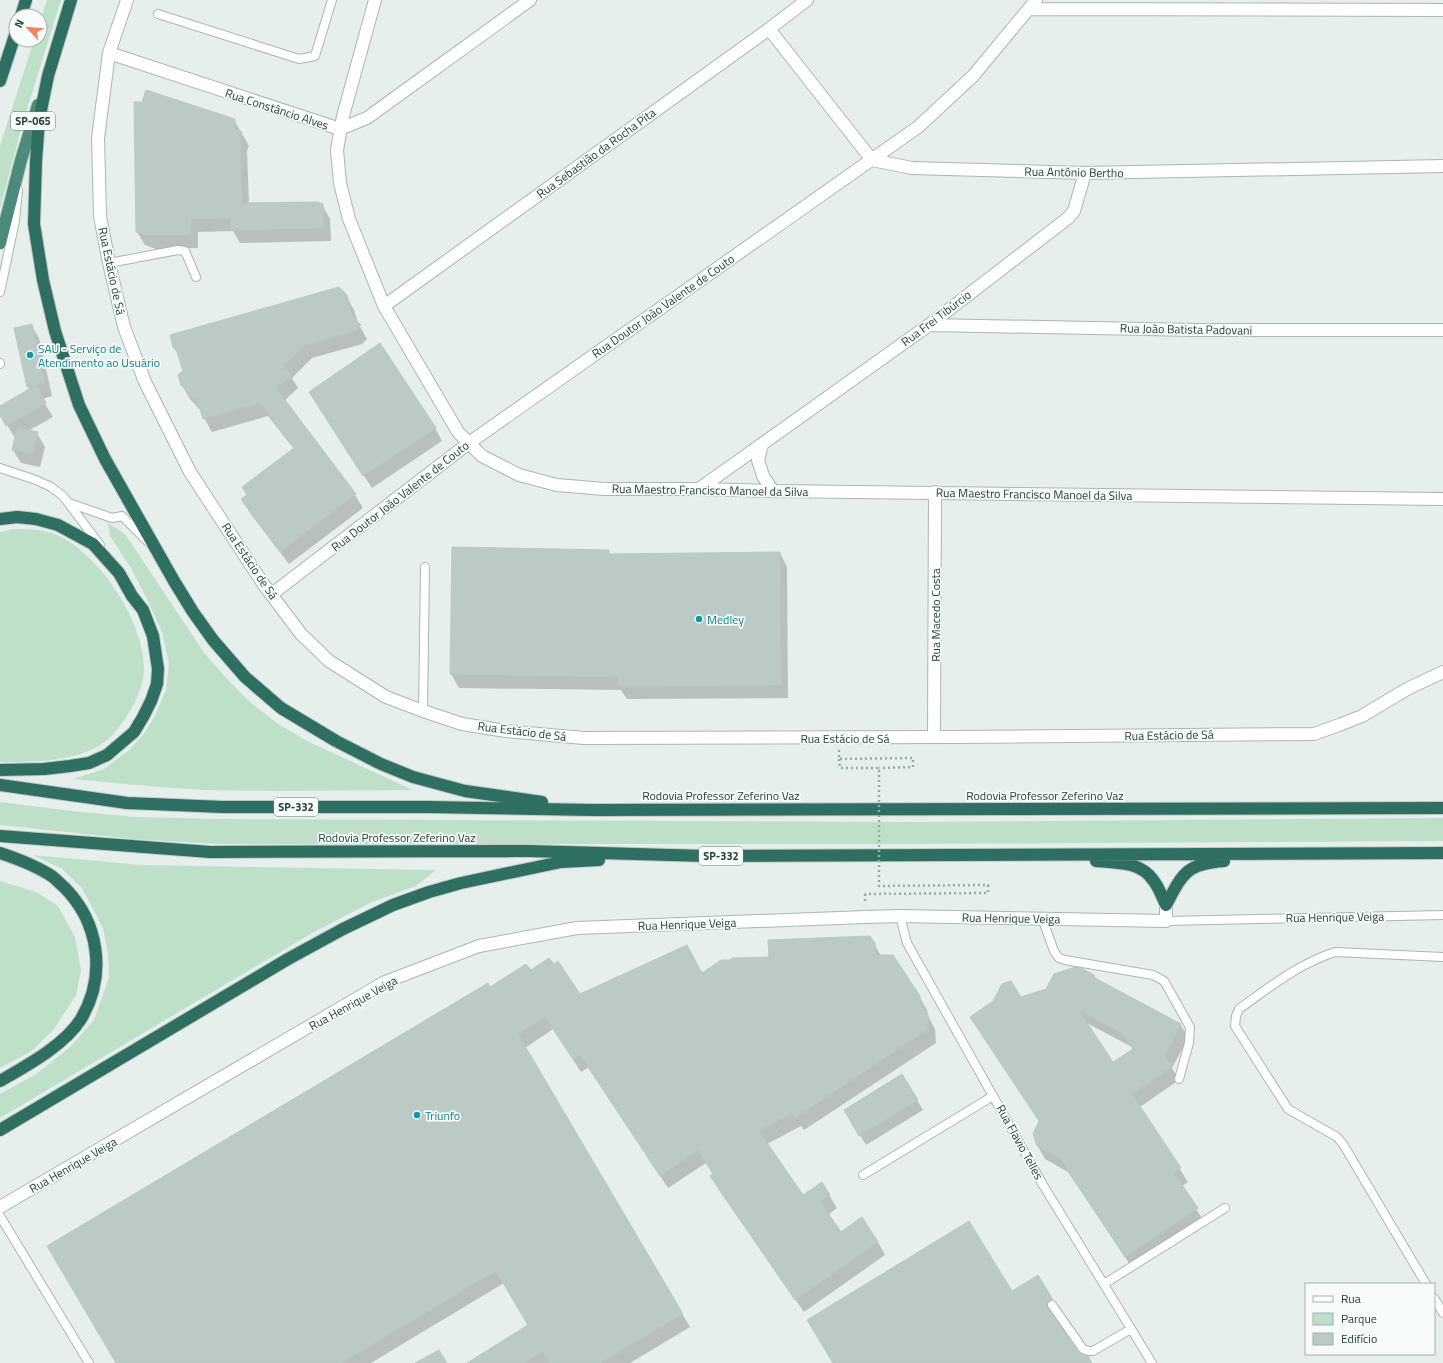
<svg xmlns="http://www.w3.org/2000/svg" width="1443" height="1363" font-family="'Titillium Web',sans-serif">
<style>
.green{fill:#bfe0c8}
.shadow{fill:#0003;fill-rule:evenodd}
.building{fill:#bbcac4;stroke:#b8c9c2;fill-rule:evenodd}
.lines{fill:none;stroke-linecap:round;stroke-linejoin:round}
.service-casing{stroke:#a8b8b2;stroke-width:10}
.minor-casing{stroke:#a8b8b2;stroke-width:14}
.trunk-casing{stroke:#c2cac8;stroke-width:14}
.motorway-casing{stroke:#c2cac8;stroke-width:14}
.path{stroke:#86b3a5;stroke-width:2.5;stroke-dasharray:2 3;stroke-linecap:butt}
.service{stroke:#fff;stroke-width:8}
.minor{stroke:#fff;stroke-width:12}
.trunk{stroke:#4c8a7c;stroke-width:12}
.motorway{stroke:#2f6f62;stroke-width:12}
.path-bridge{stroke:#86b3a5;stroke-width:2.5;stroke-dasharray:2 3;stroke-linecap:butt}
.culture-dot{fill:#0f9aa8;stroke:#f7fbf9;stroke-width:1.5}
.labels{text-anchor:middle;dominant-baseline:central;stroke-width:3.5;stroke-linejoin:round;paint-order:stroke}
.shield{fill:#f7fbf9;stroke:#637a73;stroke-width:1}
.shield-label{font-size:11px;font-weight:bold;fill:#24423a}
.street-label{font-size:12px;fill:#24423a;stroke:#f7fbf9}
.culture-label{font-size:12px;fill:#0d838f;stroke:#f7fbf9;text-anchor:start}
</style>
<rect width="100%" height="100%" fill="#e6efeb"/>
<path class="green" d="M47,0H61L23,122L0,209V146L34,40H40V22Z
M108,523L125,534L205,654L229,681L251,703L277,723L305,740L413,790C344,790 275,792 206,790C162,788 117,783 73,779L104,769L129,750L143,735L155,716L166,690L169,663L162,632L149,603L131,568L110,536Z
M13,529C26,529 40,529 52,533C97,549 144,621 144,668C144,685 136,702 127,716C118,730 108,742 93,749C66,762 29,762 0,762V532Z
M0,802L80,812L137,817L222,819L911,822L1443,818V841L911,844H217L133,839L0,825Z
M33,855L142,865L436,870L416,886L372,902L312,933L0,1118V1094L36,1074L70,1047L94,1020L109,977L108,953L103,928L82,888L62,869Z
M0,881L36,892L58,906L75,937L81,971L76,995L54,1029L33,1050L0,1068Z"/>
<path class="shadow" d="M234,120L249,146L247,151L249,204L322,205L330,219L331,241L240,243L233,231L198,232V248L156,249L145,245L137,232Z
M346,296L354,310L358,323L367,339L362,344L312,358L292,378L298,388L284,401L355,495L363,508L289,564L250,513L242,500L294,449L268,416L212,432L204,418L202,412L190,399L182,385Z
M31,325L39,338L52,396L42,399L53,417L28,431L37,433L45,447L40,467L21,463L13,450L15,438L0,413V407L30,390L28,387Z
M310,392L435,428L442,441L372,488Z
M453,548L608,551L610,555L780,553L787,567L788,698L627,699L621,690L459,688L451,674Z
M874,944L881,956L919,996L927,1010L928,1016L935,1029L936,1043L804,1130L801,1126L767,1144L803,1196L829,1195L837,1208L828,1215L841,1233L878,1242L885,1255L804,1312L719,1190L711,1176L714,1175L706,1163L668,1188L589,1067L581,1072L553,1029L525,1048L690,1327L630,1363H483L529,1325L504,1283L371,1363H117L490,989L530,972L580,996L702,974L770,958Z
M1095,979L1181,1025L1188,1038L1172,1068L1179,1080L1140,1107L1188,1182L1182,1186L1204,1222L1133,1269L1068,1172L1045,1159L1037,1145L1040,1122L1021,998ZM1085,1022L1132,1047L1134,1050L1112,1064Z
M902,1075L923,1110L866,1145L845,1110Z
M1038,1277L1060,1313L1057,1314L1054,1316L1055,1320L1078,1353L1091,1363H834L1012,1293Z"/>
<path class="building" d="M146,90L235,119V129L242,132L240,137L242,203L317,202L323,204L324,228L231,230V218L191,219V235H147L136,232L134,102H142Z
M339,287L347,295L352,316L361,325L355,331L305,345L283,366L291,374L276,388L356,494L280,552L241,499L247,495L242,487L294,448L260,403L203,419L199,405L181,385L178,375L183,371L177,352L173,347L170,335Z
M32,324L45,383L27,387L14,328Z
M380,343L436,428L363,476L309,392Z
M36,385L46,403L6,426L0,415V406Z
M17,428L38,432L33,454L12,450Z
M452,547L609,550V554L780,552L781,685L618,686V677L450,674Z
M870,936L875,943L876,955H893L920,996V1003L928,1015V1029L795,1118L792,1113L759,1131L803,1195L822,1182L830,1195L820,1201L841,1232L862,1217L878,1242L795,1300L710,1176L713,1174L698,1150L660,1176L580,1055L573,1059L545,1017L518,1034L683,1314L600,1363H550L543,1351L524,1363H467L528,1325L496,1271L341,1363H116L47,1246L488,983L490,987L526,964L531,970L549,958L554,964L558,961L580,994L687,945L702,973L721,960H730L732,958L769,957L768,940Z
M1075,967L1081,968L1094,975L1095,978L1181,1024L1165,1055L1172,1067L1132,1094L1181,1168L1174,1173L1198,1208L1125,1257L1060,1158L1037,1146L1033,1134L1039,1121L970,1017L993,1001L1002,984L1011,981L1021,997L1046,989L1054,974ZM1078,1009L1123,1034L1133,1049L1113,1062Z
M902,1074L918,1100L859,1136L844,1110Z
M969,1221L1012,1291L1038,1275L1053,1300H1049L1047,1302L1048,1308L1078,1352L1088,1356L1092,1363H833L807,1320Z
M439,1350L447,1363H415Z"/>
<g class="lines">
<defs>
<path id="service" d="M158,14L299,59L315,56L332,0
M109,263L178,250L185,251L196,277
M0,292L15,221L18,190
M0,363V364
M0,468L36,480L51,487L63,496L100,545
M69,503L112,518L122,516L148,542
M423,711L425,567
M900,916L907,943L1043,1185L1152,1363
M1042,918L1054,951L1059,958L1065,960L1153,975L1164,981L1190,1027L1189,1043L1179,1079
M1166,921L1443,915
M863,1175L993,1096
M0,1216L89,1363
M1104,1284L1225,1208
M1426,1284L1343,1144L1337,1137L1288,1109L1235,1026L1236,1016L1239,1009C1270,987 1298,964 1335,952L1443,957
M1434,1298L1443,1313
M1052,1305L1083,1349L1088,1351H1093L1131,1329"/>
<path id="minor" d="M127,0L109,53L98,138L100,216L109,263L124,327L145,382L190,472L264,585L301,634L329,661L386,697L423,711L462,724L506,731L584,738L955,737L1314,734L1339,725L1362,716L1407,689L1443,672
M375,0L343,116L337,150L340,183L349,219L384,306L458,432L482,456L519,475L557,485L604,489H699L773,491L1443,499
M1029,9L1443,10
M769,29L872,160L912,168L1085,173L1443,166
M109,53L340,129L367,118L530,0
M384,306L769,29L807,0
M929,325L1197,330H1443
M762,444L758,460L763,476L773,491
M699,489L929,325L1068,218L1074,211L1085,173
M272,594L469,443L918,127L973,76L1036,0
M934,737L935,492
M0,1207L385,982L479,946L577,928L865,917L900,916L1166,921V905"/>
<path id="trunk" d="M0,243L21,160L38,105"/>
<path id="motorway" d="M71,0L48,76L39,120L36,161L34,224L43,280L55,331L79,405L105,459L174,581L193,612L213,640L245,677L281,708L336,741L381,764L413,777L465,791L542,802
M21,16L26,0
M0,81L16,32
M0,519L17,517L36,519L58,525L93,544L119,573L132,596L143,610L153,636L158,669L157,684L151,701L143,717L134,732L107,755L89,763L70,766L44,769L0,770
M0,785L127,803L223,807H429L593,810L1443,808
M0,836L210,852L529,851L706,856L1443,853
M0,853C18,859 37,866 53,877C57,880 60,884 64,887C99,922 107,975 81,1019C65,1045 26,1066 0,1081
M1096,861C1116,863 1140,861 1153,880C1159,887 1162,897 1166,905
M1166,905C1183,873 1186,864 1224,861
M0,1130L288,959L343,929L393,905L429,892L461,883L561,862L599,860"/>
</defs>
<use href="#service" class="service-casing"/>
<use href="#minor" class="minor-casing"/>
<use href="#trunk" class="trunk-casing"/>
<use href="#motorway" class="motorway-casing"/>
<path class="path" d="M839,750V759L913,758V767L879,768
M865,894V904"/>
<use href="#service" class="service"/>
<use href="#minor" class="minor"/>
<use href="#trunk" class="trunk"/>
<use href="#motorway" class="motorway"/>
<path class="path-bridge" d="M839,759L840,768H879V886L988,885V893L865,894"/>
</g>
<g class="culture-dot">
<circle cx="30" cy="355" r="4"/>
<circle cx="699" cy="619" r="4"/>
<circle cx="417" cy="1115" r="4"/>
</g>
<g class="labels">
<g class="shield">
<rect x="11" y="112" width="44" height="18" rx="3"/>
<rect x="274" y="798" width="44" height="18" rx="3"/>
<rect x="699" y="847" width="44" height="18" rx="3"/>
</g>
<g class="shield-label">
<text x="33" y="121">SP-065</text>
<text x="296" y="807">SP-332</text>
<text x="721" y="856">SP-332</text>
</g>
<g class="street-label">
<text transform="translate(277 109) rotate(18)">Rua Constâncio Alves</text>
<text transform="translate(596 153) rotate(-36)">Rua Sebastião da Rocha Pita</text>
<text transform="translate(1074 172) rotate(1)">Rua Antônio Bertho</text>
<text transform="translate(112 271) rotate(78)">Rua Estácio de Sá</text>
<text transform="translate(663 306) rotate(-35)">Rua Doutor João Valente de Couto</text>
<text transform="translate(936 318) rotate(-37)">Rua Frei Tibúrcio</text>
<text transform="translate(1186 329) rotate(1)">Rua João Batista Padovani</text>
<text transform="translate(710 490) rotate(1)">Rua Maestro Francisco Manoel da Silva</text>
<text transform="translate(1034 494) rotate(1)">Rua Maestro Francisco Manoel da Silva</text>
<text transform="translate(400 496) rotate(-38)">Rua Doutor João Valente de Couto</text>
<text transform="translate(250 561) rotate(56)">Rua Estácio de Sá</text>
<text transform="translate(935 615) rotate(-90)">Rua Macedo Costa</text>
<text transform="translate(522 731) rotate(7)">Rua Estácio de Sá</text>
<text transform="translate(1169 735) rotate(-1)">Rua Estácio de Sá</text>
<text x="845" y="738">Rua Estácio de Sá</text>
<text x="721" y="795">Rodovia Professor Zeferino Vaz</text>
<text x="1045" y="795">Rodovia Professor Zeferino Vaz</text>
<text x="397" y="837">Rodovia Professor Zeferino Vaz</text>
<text transform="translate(1335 917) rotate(-1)">Rua Henrique Veiga</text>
<text transform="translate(1011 918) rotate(1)">Rua Henrique Veiga</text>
<text transform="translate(687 924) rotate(-2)">Rua Henrique Veiga</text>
<text transform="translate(353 1003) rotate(-29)">Rua Henrique Veiga</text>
<text transform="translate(1020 1142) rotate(61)">Rua Flavio Telles</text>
<text transform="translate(73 1165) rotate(-30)">Rua Henrique Veiga</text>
</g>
<g class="culture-label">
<text x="38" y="348">SAU - Serviço de<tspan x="38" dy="14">Atendimento ao Usuário</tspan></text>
<text x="707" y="619">Medley</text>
<text x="425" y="1115">Triunfo</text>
</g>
</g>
<rect x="1305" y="1283" width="130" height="72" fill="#f7fbf9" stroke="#a3b1ad"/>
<rect x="1313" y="1296" width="20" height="6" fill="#ffffff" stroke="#a3b1ad"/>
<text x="1341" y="1303" font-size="12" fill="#24423a">Rua</text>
<rect x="1313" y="1313" width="20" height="12" fill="#bfe0c8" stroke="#a3b1ad"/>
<text x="1341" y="1323" font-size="12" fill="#24423a">Parque</text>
<rect x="1313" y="1333" width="20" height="12" fill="#bbcac4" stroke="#a3b1ad"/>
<text x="1341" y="1343" font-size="12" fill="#24423a">Edifício</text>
<g transform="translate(28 28) rotate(296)"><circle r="19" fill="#f7fbf9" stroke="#a3b1ad"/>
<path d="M0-3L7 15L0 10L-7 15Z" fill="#f4845f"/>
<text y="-6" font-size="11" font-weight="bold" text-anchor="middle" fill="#24423a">N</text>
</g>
</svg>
